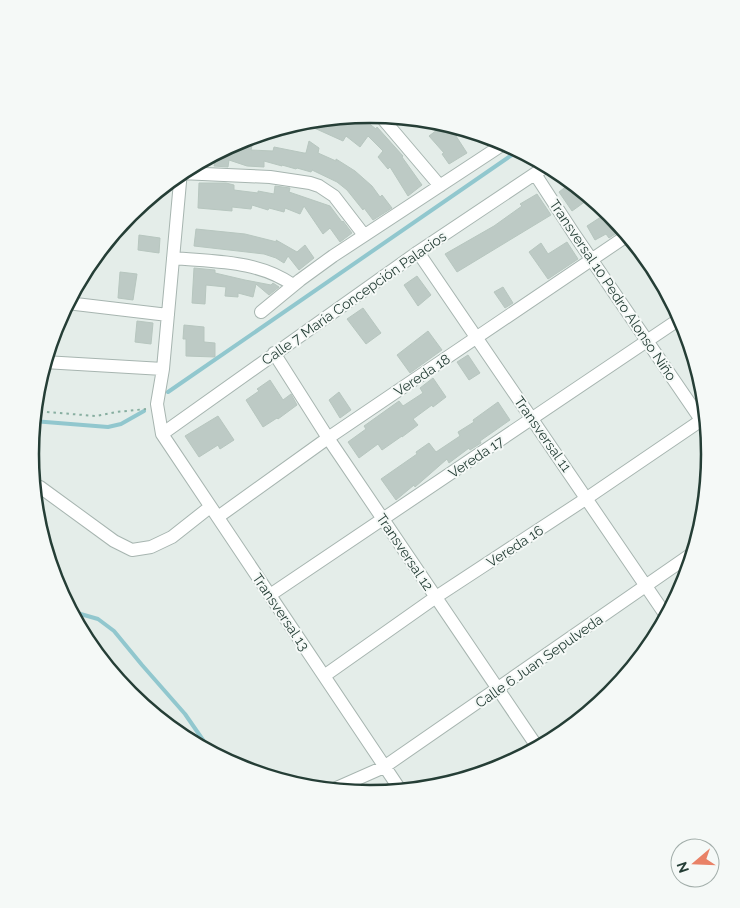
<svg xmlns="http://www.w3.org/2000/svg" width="740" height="908" font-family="Raleway,sans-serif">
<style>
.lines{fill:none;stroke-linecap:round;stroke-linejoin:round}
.stream{stroke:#91c7ce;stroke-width:4}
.building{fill:#bdcac5;stroke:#b7c6bf}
.street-casing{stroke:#a7b5b0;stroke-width:14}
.path{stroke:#87aea0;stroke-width:2;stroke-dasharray:2.5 4;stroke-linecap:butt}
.street{stroke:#fff;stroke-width:12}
.labels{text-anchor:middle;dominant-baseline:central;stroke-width:4;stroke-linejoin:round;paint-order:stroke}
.street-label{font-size:14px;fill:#253e36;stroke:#f5f9f7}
.rim{fill:none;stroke:#253e36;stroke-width:2.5}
</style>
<rect width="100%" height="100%" fill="#e4ede9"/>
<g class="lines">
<path class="stream" d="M168,392L519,150
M33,421L108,427L121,424L144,411
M70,611L98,619L114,631L142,665L185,714L212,753"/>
</g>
<path class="building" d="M345,117L360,122L362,118L376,129L377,127L403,156L402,157L422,185L408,196L390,167L388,169L378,157L383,151L368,136L360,147L346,136L343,141L312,127L314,119Z
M427,120L437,121L465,129L456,136L467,153L449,164L442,154L444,153L429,136L437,130Z
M309,141L319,148L318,153L336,161V159L355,171L372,186L380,197L382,195L392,208L373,220L364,208L363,210L347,190L337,182L312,170L311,172L297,168L296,169L282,165V166L264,161V167L247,166L229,160L228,167L214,166L215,161L202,160L229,146L236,147L237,142L252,146L251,150L273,151L274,147L304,153H306Z
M572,182L586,201L572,211L559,192Z
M199,183H226L234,185V190L258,193V191L274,194L275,186L290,188L289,192L330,206L342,222L343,221L352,233L340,242L330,228L323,234L304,206L300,214L285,208L284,212L269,208L268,210L252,205L251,209L232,207V211L198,208Z
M537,194L551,215L457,272L445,254L494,226L522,206L520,204Z
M607,213L620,231L609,238L606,234L595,240L587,226Z
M196,229L245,234L277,242L276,240L297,252L305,245L314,258L299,270L288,256L284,263L276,258L264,254L194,246Z
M139,235L160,238L159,253L138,250Z
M567,242L578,259L548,279L529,252L541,243L548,254Z
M194,268L215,270V273L245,280L271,285L273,283L279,287L269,295L256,284L253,297L238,293V297L225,296L226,287L206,285L205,304L192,303Z
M120,272L137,274L133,300L118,298Z
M417,276L431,295L418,306L404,285Z
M503,287L513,303L505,308L494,292Z
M363,308L381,333L366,344L347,319Z
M137,321L153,323L151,344L135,342Z
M184,325L204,327V342L215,343V357L186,356V339H183Z
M428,331L442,350L410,373L397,355Z
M468,355L480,373L469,380L457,362Z
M433,378L446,397L433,407L432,405L413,419L418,425L402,437V436L382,450L378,444L359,458L348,442L366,429L364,426L399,401L403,406L423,393L420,388Z
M270,380L283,400L291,394L297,405L278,419L277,418L263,427L246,400L259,391L257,389Z
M339,392L351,410L340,418L329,400Z
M498,402L510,420L480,441L481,443L470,450L469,448L449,463L447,459L415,487L414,485L396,500L381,479L417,454L416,452L429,443L436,452L460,436L458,432L474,422L473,420Z
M218,416L234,440L220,449L218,445L199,457L185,436Z"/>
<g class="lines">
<defs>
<path id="street" d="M374,114L383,119L440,186
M181,171L163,369L157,404L162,434L401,791
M181,173L270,177L310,183L319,186L334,196L364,235
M535,174L574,234L708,430
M418,252L667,617
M173,258C214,262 258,260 293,285
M67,303L168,315
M261,312L300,280L333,256L505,143
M274,353L328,438L538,748
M44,362L163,369
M162,434L418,252L548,165
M40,487L114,541L132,550L151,547L172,537L210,507
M218,517L328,438L628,235
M270,595L681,318
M324,676L436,597L587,498L706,417
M332,790L384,767L693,553"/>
</defs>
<use href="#street" class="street-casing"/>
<path class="path" d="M34,411L96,416L116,412L146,409"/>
<use href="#street" class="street"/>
</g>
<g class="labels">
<g class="street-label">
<text transform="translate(613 290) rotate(56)">Transversal 10 Pedro Alonso Niño</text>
<text transform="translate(354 298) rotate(-35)">Calle 7 María Concepción Palacios</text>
<text transform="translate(422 375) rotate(-34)">Vereda 18</text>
<text transform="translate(543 434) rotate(55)">Transversal 11</text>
<text transform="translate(476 457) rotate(-34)">Vereda 17</text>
<text transform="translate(515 546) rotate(-33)">Vereda 16</text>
<text transform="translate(405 552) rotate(56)">Transversal 12</text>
<text transform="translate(281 612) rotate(56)">Transversal 13</text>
<text transform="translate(539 661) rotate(-35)">Calle 6 Juan Sepulveda</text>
</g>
</g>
<path d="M0 0H740V908H0ZM39 454a331 331 0 1 1 662 0a331 331 0 1 1-662 0Z" fill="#f5f9f7" fill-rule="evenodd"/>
<path class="rim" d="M39 454a331 331 0 1 1 662 0a331 331 0 1 1-662 0Z"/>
<g transform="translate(695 863) rotate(251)"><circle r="24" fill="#f5f9f7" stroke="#a2aeaa"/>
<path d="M0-4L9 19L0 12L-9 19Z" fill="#e98267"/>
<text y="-8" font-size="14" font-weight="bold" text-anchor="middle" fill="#253e36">N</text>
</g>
</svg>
